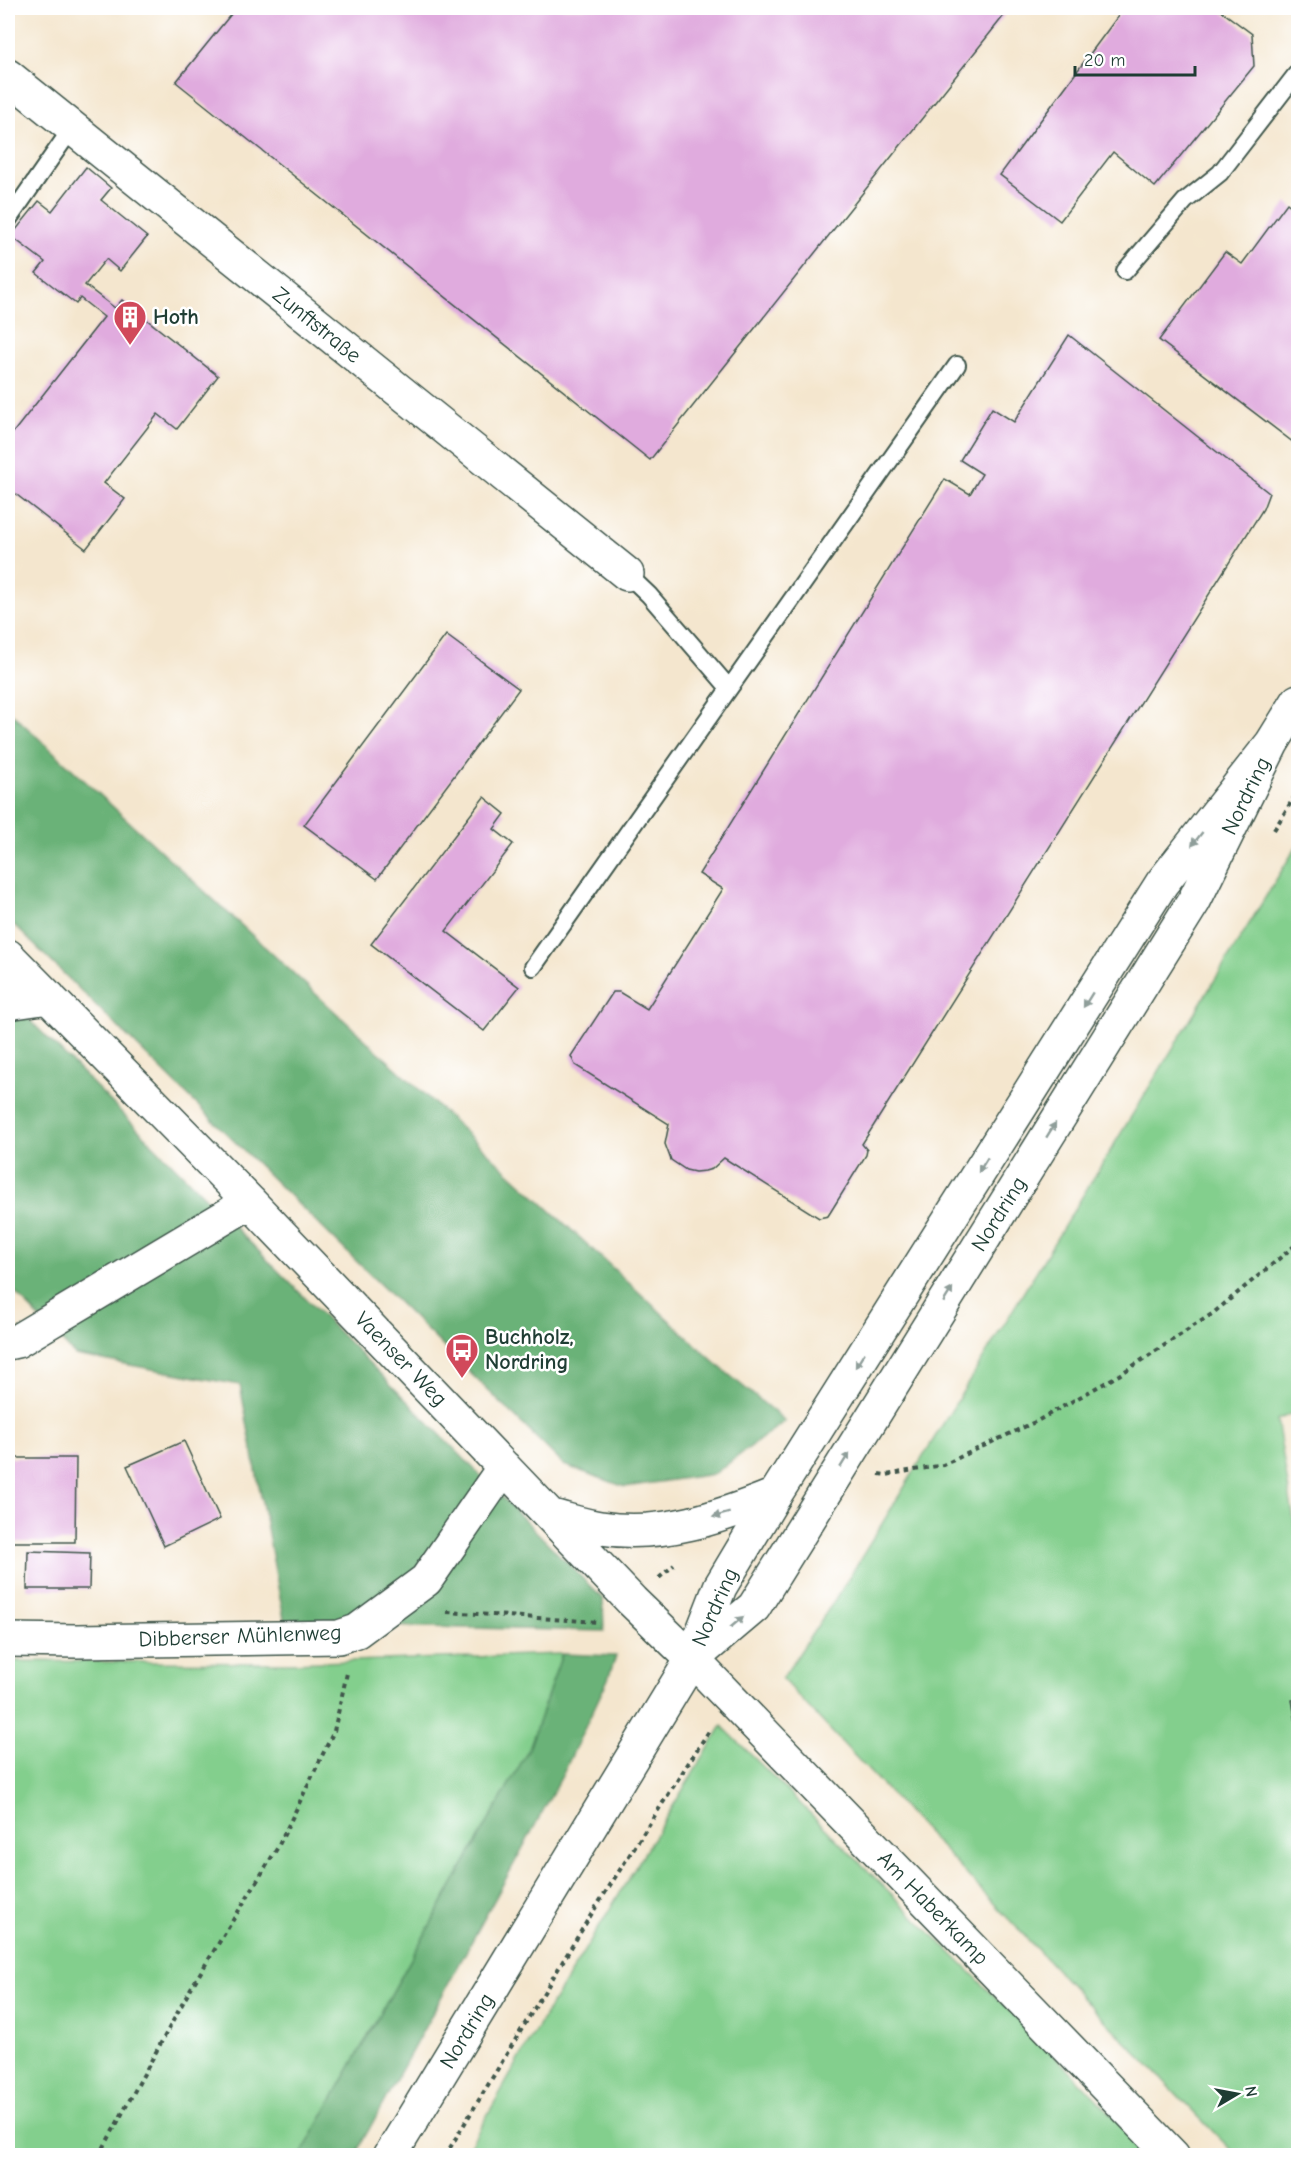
<svg xmlns="http://www.w3.org/2000/svg" width="1306" height="2163" font-family="'Comic Neue',sans-serif">
<style>
.green{fill:#83cf8d;stroke:#518660;stroke-width:1.5}
.forest{fill:#6ab278;stroke:#447856;stroke-width:1.5}
.building{fill:#e0abde}
.lines{fill:none;stroke-linecap:round;stroke-linejoin:round}
.service-casing{stroke:#3f564b;stroke-width:20}
.minor-casing{stroke:#3f564b;stroke-width:36}
.tertiary-casing{stroke:#3f564b;stroke-width:36}
.path{stroke:#3f564b;stroke-width:4;stroke-dasharray:4.5 4.5;stroke-linecap:butt}
.service{stroke:#fff;stroke-width:16}
.minor{stroke:#fff;stroke-width:33}
.tertiary{stroke:#fff;stroke-width:33}
.oneway{fill:#8f9e9a}
.labels{text-anchor:middle;dominant-baseline:central;stroke-width:5;stroke-linejoin:round;paint-order:stroke}
.poi-label{font-size:22px;font-weight:bold;fill:#1f3d34;stroke:#fff;text-anchor:start}
.street-label{font-size:22px;fill:#1f3d34;stroke:#fff}
</style>
<rect width="100%" height="100%" fill="#fff"/>
<filter id="ink" filterUnits="userSpaceOnUse"><feTurbulence type="fractalNoise" baseFrequency=".0167" numOctaves="2"/><feDisplacementMap in="SourceGraphic" scale="12" xChannelSelector="R" yChannelSelector="G"/><feConvolveMatrix kernelMatrix="1 2 1 2 8 2 1 2 1" color-interpolation-filters="sRGB"/></filter>
<filter id="wash" filterUnits="userSpaceOnUse"><feTurbulence type="fractalNoise" baseFrequency=".008" numOctaves="4" result="noise"/><feDisplacementMap in="SourceGraphic" scale="24" xChannelSelector="R" yChannelSelector="G"/><feGaussianBlur stdDeviation="1.35" result="paint"/><feColorMatrix in="noise" values="0 0 0 0 0 0 0 0 0 0 0 0 0 0 0 0 0 1.4 0 .05"/><feComposite in="paint" operator="in"/></filter>
<g filter="url(#wash)">
<rect width="100%" height="100%" fill="#f4e6ce"/>
<path class="green" d="M1298,844V1411L1277,1420L1298,1545V2155H1236L1085,2000L782,1679L842,1589Z
M562,1654L529,1749L301,2155L8,2156V1661L289,1663Z
M722,1726L1057,2058L1152,2156H464L540,2023Z"/>
<path class="forest" d="M8,710L721,1368L785,1421L714,1474L625,1487L564,1465L8,919Z
M8,998L603,1599L604,1631L285,1624L240,1385L75,1355L8,1285Z
M562,1654L616,1656L608,1679L562,1776L355,2155H301L529,1749Z"/>
<g id="blocks">
<path class="building" d="M236,8H1010L650,460L176,82Z
M1124,8H1217L1252,34L1254,66L1155,187L1113,152L1060,221L1000,175Z
M86,167L111,188L101,200L147,237L120,271L106,259L85,285L115,308L122,300L218,376L177,429L158,414L104,483L125,499L86,549L8,488V439L104,317L80,298L76,304L36,273L45,262L11,236L39,201L52,211Z
M1287,203L1298,212V446L1159,340L1225,252L1242,264Z
M1069,335L1269,493L1263,509L862,1144L867,1150L866,1155L828,1216L819,1218L724,1158L712,1169L705,1171L695,1172L686,1170L671,1160L665,1144L669,1124L575,1065L571,1056L613,992H619L647,1009L723,889L699,874L945,479L970,494L982,474L960,460L992,408L1014,422Z
M446,635L519,689L377,879L304,825Z
M484,797L505,814L494,829L513,844L446,931L519,987L484,1031L371,944Z
M184,1441L220,1519L164,1546L127,1466Z
M8,1458H76L75,1542H8Z
M28,1551L90,1553L89,1589H27Z
M1298,1699V1729H1297L1292,1700Z"/>
</g>
</g>
<g filter="url(#ink)">
<use href="#blocks" fill-opacity="0" stroke="#3f564b" stroke-width="1.5"/>
<g class="lines">
<defs>
<path id="service" d="M8,220L72,128
M1125,271L1185,201L1220,173L1298,72
M627,574L649,595L729,688
M533,967L957,365"/>
<path id="minor" d="M8,76L627,574
M8,956L250,1202L632,1601L692,1659L1173,2156
M8,1003L49,997
M8,1343L17,1341L250,1202
M552,1516C568,1520 585,1526 601,1528C661,1538 721,1517 775,1495
M8,1640L77,1641L339,1637L357,1631L426,1580L504,1467"/>
<path id="tertiary" d="M696,1656L754,1607L1194,901L1272,743L1298,701
M390,2156L692,1659L720,1587L775,1495L1162,883L1272,743"/>
</defs>
<use href="#service" class="service-casing"/>
<use href="#minor" class="minor-casing"/>
<use href="#tertiary" class="tertiary-casing"/>
<path class="path" d="M1274,830L1298,791
M879,1474L886,1475L943,1465L1037,1421L1119,1375L1212,1314L1298,1243
M659,1578L674,1565
M447,1612L598,1622
M99,2156L191,1988L278,1847L334,1731L347,1673
M445,2156L589,1918L709,1731"/>
<use href="#service" class="service"/>
<use href="#minor" class="minor"/>
<use href="#tertiary" class="tertiary"/>
</g>
<defs><path id="oneway-solid" d="M-6-.8H1V-3.2L6.5 0L1 3.2V.8H-6Z" transform="scale(1.5)"/></defs>
<g class="oneway">
<use href="#oneway-solid" transform="translate(1197 839) rotate(128)"/>
<use href="#oneway-solid" transform="translate(1088 1000) rotate(122)"/>
<use href="#oneway-solid" transform="translate(1051 1130) rotate(-58)"/>
<use href="#oneway-solid" transform="translate(983 1165) rotate(122)"/>
<use href="#oneway-solid" transform="translate(948 1295) rotate(-58)"/>
<use href="#oneway-solid" transform="translate(860 1360) rotate(122)"/>
<use href="#oneway-solid" transform="translate(845 1460) rotate(-58)"/>
<use href="#oneway-solid" transform="translate(721 1515) rotate(165)"/>
<use href="#oneway-solid" transform="translate(737 1622) rotate(-40)"/>
</g>
</g>
<defs>
<symbol id="building-pin" viewBox="-11 -11 22 30"><path d="M0 17L-7.5 6A9.5 9.5 0 1 1 7.5 6Z" fill="#d1495b" stroke="#fff"/><path d="M-4-6H4V6H1V3H-1V6H-4ZM-2.5-4.3h1.7v1.8h-1.7ZM.8-4.3h1.7v1.8H.8ZM-2.5-1h1.7V.8h-1.7ZM.8-1h1.7V.8H.8Z" fill="#fff"/></symbol>
<symbol id="bus-pin" viewBox="-11 -11 22 30"><path d="M0 17L-7.5 6A9.5 9.5 0 1 1 7.5 6Z" fill="#d1495b" stroke="#fff"/><path d="M-5-6H5V4H4V6H2V4H-2V6H-4V4H-5ZM-3.5-4V0h7V-4ZM-3.5 1.2v1.5H-2V1.2ZM2 1.2v1.5H3.5V1.2Z" fill="#fff"/></symbol>
</defs>
<g fill-rule="evenodd">
<use href="#building-pin" x="111" y="298" width="38" height="52"/>
<use href="#bus-pin" x="443" y="1331" width="38" height="52"/>
</g>
<g class="labels">
<g class="poi-label">
<text x="153" y="317">Hoth</text>
<text x="485" y="1337">Buchholz,<tspan x="485" dy="25">Nordring</tspan></text>
</g>
<g class="street-label">
<text transform="translate(317 325) rotate(39)">Zunftstraße</text>
<text transform="translate(1246 796) rotate(-64)">Nordring</text>
<text transform="translate(999 1214) rotate(-58)">Nordring</text>
<text transform="translate(401 1359) rotate(46)">Vaenser Weg</text>
<text transform="translate(715 1607) rotate(-66)">Nordring</text>
<text transform="translate(240 1636) rotate(-2)">Dibberser Mühlenweg</text>
<text transform="translate(933 1908) rotate(46)">Am Haberkamp</text>
<text transform="translate(467 2031) rotate(-59)">Nordring</text>
</g>
</g>
<rect width="1306" height="2163" fill="none" stroke="#fff" stroke-width="30"/>
<g transform="translate(1237 2094) rotate(80)" stroke="#ffffff" stroke-width="4.5" paint-order="stroke">
<path d="M0-4.5L10 22L0 15L-10 22Z" fill="#1f3d34"/>
<text y="-9" font-size="16" font-weight="bold" text-anchor="middle" fill="#1f3d34">N</text>
</g>
<path d="M1075 66v9h120v-9" fill="none" stroke="#1f3d34" stroke-width="3"/>
<text x="1084" y="66" font-size="18" fill="#1f3d34" stroke="#ffffff" stroke-width="4.5" paint-order="stroke">20 m</text>
</svg>
